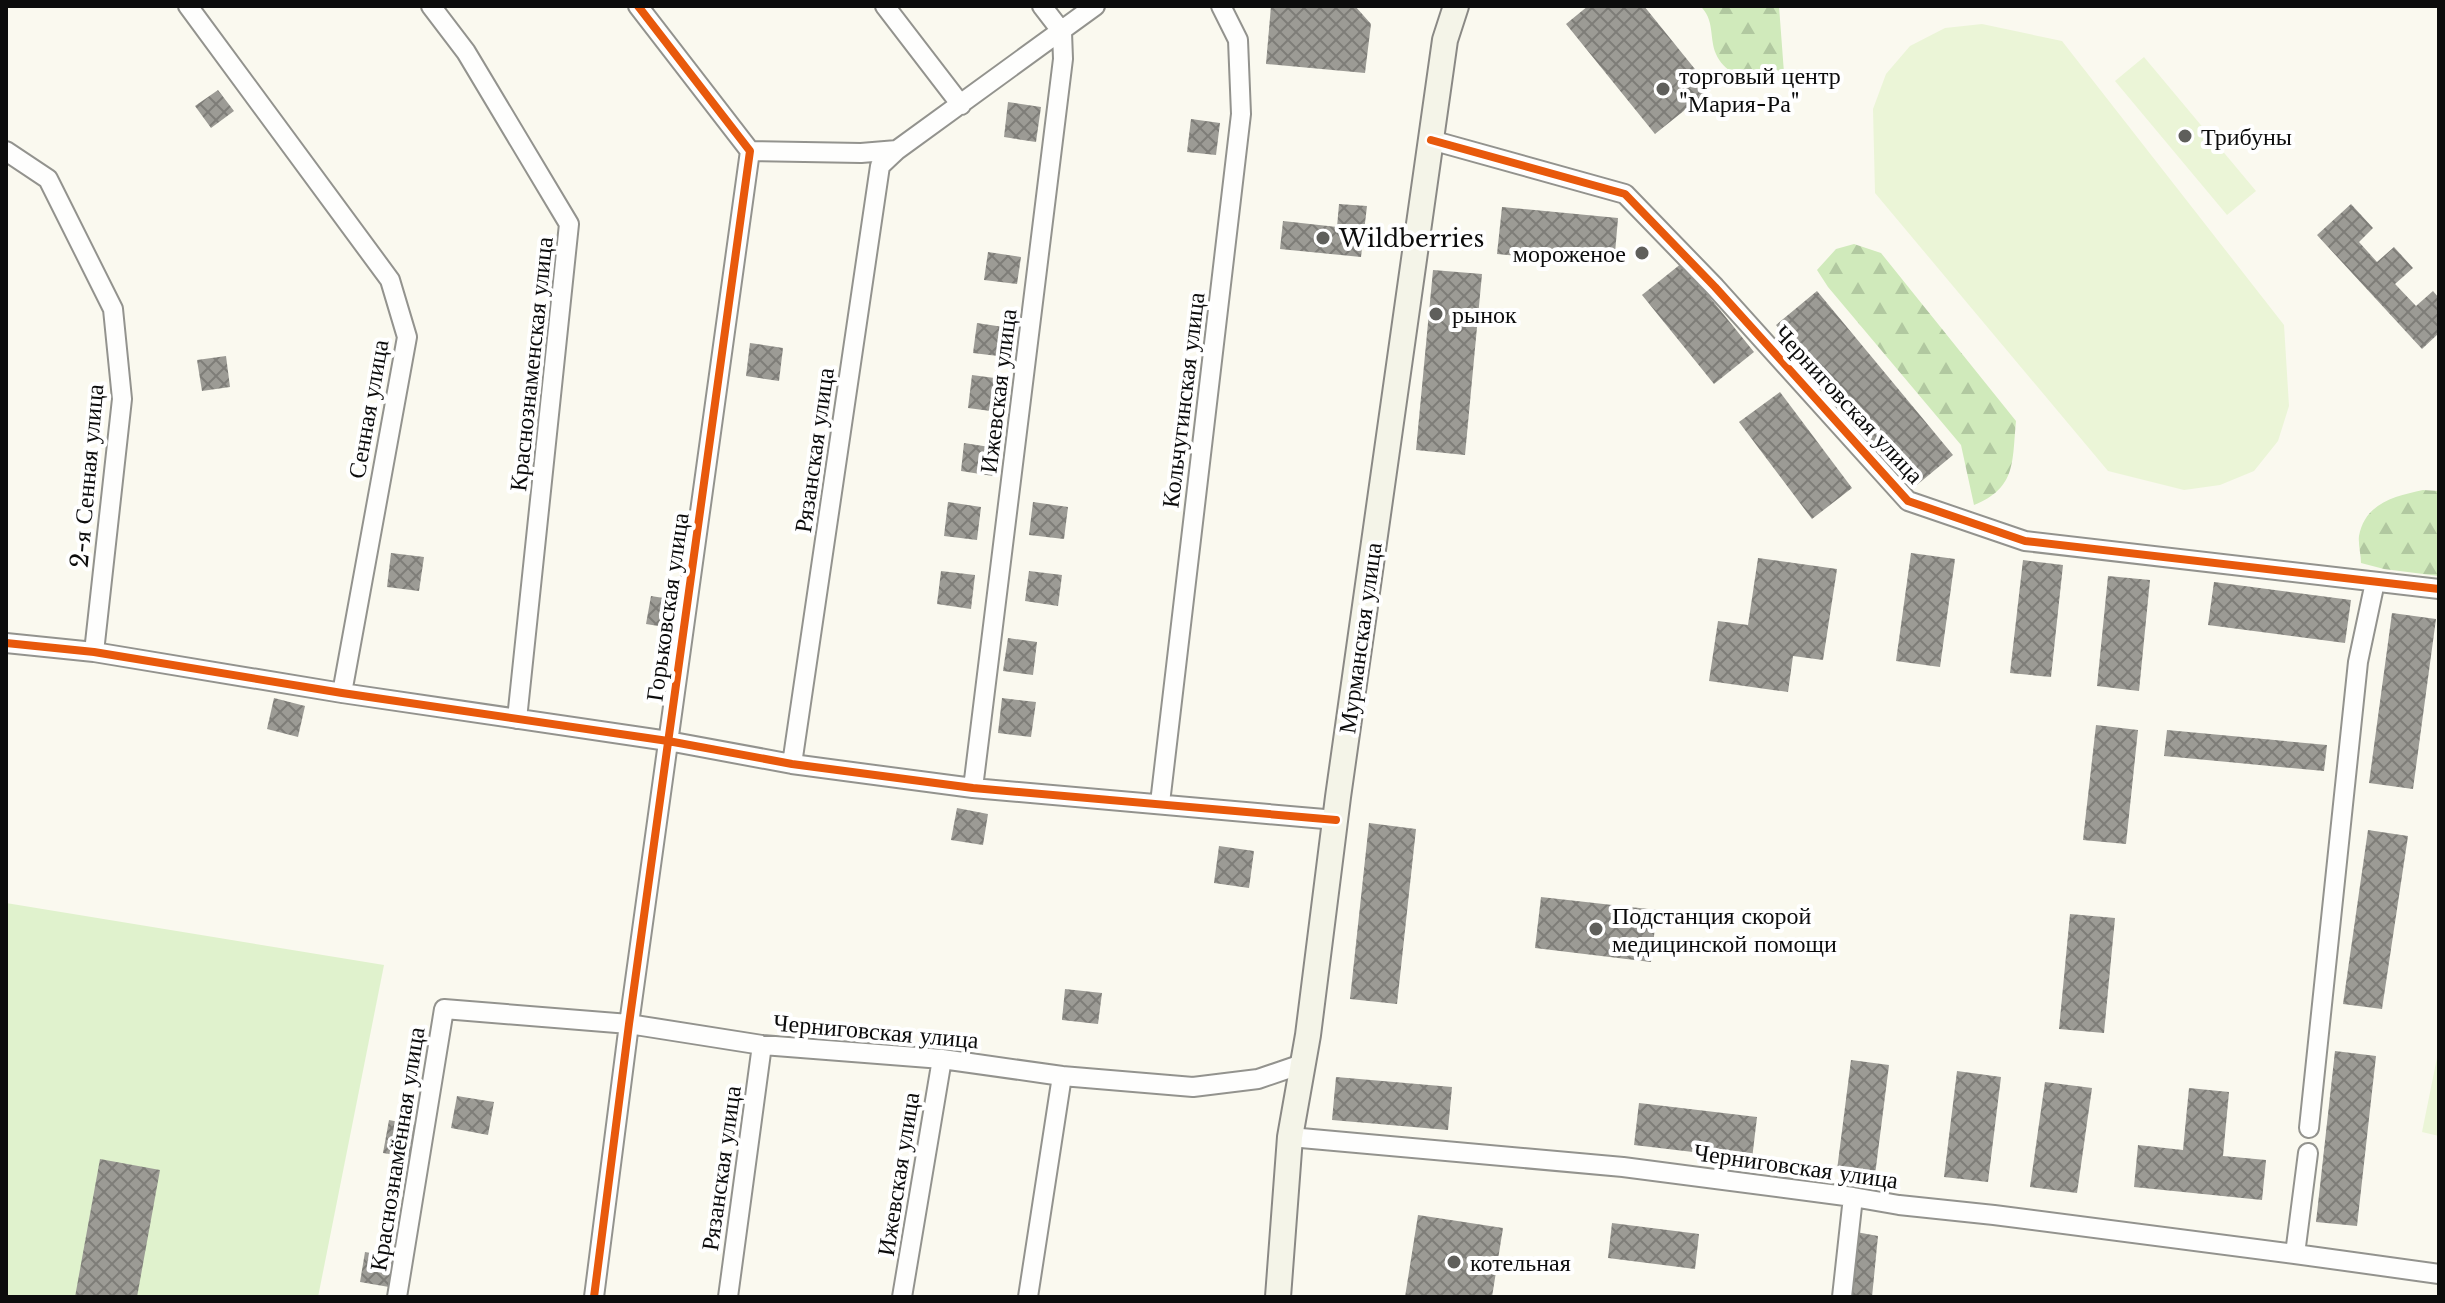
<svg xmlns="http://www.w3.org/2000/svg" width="2445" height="1303" font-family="'Libre Baskerville',serif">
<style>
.grass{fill:#e0f2cd}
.forest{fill:url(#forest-firs)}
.pitch{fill:#ebf5d7}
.building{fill:url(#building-cross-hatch)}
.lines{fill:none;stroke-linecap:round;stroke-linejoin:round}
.minor-casing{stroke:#93938e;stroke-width:22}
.secondary-casing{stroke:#8a8985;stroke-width:28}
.minor{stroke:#fefefd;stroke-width:18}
.secondary{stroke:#f4f4e8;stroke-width:24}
.cycleway-casing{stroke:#fff;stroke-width:13}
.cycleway{stroke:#e8590c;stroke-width:8}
.poi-dot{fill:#5f5f5b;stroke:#fff;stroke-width:3}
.labels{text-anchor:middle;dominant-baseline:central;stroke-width:8;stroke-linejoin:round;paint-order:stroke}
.poi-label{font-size:24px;fill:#0c0c0c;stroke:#fff;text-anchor:start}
.street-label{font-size:24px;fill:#0c0c0c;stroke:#fff}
</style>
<defs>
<pattern id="forest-firs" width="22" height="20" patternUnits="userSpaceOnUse" patternTransform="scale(2)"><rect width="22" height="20" fill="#d0eabb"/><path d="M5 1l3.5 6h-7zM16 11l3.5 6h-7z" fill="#b1c8a0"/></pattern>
<pattern id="building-cross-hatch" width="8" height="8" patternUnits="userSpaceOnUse" patternTransform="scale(2)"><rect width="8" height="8" fill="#9c9b95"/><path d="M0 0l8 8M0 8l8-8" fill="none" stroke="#7e7d78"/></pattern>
</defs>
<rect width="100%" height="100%" fill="#faf9ef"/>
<path class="grass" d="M6,903L384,965L318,1297H6Z"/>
<path class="forest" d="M1700,6H1779L1784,73C1760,81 1728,81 1716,54C1709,38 1715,19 1700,6Z
M1854,244L1881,253L2016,421C2012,461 2017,488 1974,505L1961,445L1828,287L1817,270L1836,249Z
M2423,490L2439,491V576L2384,569L2361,563C2361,555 2358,544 2359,536C2365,503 2395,496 2423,490Z"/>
<path class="pitch" d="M1982,24L2062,41L2284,325L2289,406L2278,441L2254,471L2220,485L2184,490L2108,471L1875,193L1873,109L1886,74L1910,46L1945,28Z
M2144,57L2256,191L2227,215L2115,81Z
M2439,1048V1136L2422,1132Z"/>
<path class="building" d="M1271,6H1355L1371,24L1365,73L1266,64Z
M1588,6H1644L1711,89L1655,134L1566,24Z
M218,90L234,111L211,128L195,106Z
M1008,102L1041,107L1036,142L1004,137Z
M1191,119L1220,123L1216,155L1187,152Z
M1339,204L1367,206L1361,257L1280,249L1283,221L1337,227Z
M2351,204L2373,228L2359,242L2377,262L2394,247L2413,268L2395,284L2416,306L2433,291L2439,298V333L2422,349L2317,235Z
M1502,207L1618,218L1614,265L1497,254Z
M988,252L1021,257L1017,284L984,280Z
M1682,263L1754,352L1714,384L1642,295Z
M1433,270L1482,274L1465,455L1416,450Z
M1817,291L1953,455L1912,489L1776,325Z
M977,323L1010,328L1006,357L973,353Z
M750,343L783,348L779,381L746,376Z
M226,356L230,387L202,391L197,360Z
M972,375L1002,379L998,412L968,408Z
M1780,392L1852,488L1812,519L1739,422Z
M964,443L996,448L993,476L961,471Z
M948,502L981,507L977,540L944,536Z
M1033,502L1068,507L1064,539L1029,535Z
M391,553L424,557L419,591L387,587Z
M1911,553L1955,559L1940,667L1896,661Z
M1758,558L1837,569L1823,660L1793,656L1788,692L1709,681L1718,621L1748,625Z
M2023,560L2063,565L2051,677L2010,673Z
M941,571L975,575L971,609L937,604Z
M1029,571L1062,575L1058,606L1025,601Z
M2108,576L2150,580L2139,691L2097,686Z
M2214,582L2351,600L2345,643L2208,625Z
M651,596L676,600L671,628L646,624Z
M2392,613L2436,619L2413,789L2369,783Z
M1008,638L1037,642L1033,675L1003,671Z
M274,698L305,706L298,737L267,729Z
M1002,698L1036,702L1031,737L998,733Z
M2096,725L2138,730L2126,844L2083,840Z
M2167,730L2327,745L2324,771L2164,756Z
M957,808L988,814L983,845L951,840Z
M1369,823L1416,829L1397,1004L1350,999Z
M2368,830L2408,836L2382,1009L2343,1004Z
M1219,846L1254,851L1249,888L1214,883Z
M1541,897L1657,910L1651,962L1535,948Z
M2070,914L2115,918L2104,1033L2059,1029Z
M1065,989L1102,993L1098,1024L1062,1020Z
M2335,1051L2376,1056L2357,1226L2316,1222Z
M1851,1060L1889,1065L1875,1175L1837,1170Z
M1957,1071L2001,1077L1988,1182L1944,1177Z
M1336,1077L1452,1087L1448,1130L1332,1120Z
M2045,1082L2092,1088L2077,1193L2030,1187Z
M2189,1088L2229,1092L2223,1156L2266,1160L2262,1200L2134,1187L2138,1145L2183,1150Z
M457,1096L494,1102L488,1135L451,1128Z
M1639,1103L1757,1117L1752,1159L1634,1145Z
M389,1120L420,1126L414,1158L383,1153Z
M100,1159L160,1170L137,1297H75Z
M1418,1215L1503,1228L1492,1297H1405Z
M1612,1223L1699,1234L1695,1269L1608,1258Z
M1856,1232L1878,1236L1872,1297H1850Z
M365,1252L394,1257L389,1287L360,1282Z"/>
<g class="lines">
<defs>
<path id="minor" d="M188,6L390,280L407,337L342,693
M431,6L466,52L569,224L517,719
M885,6L961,105
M1431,140L1625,194L1715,287L1908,501L2025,541L2439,589
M6,151L48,179L113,309L122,399L94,652
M750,151L861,153L897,150L1095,6
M6,643L94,652L342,693L668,741L792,764L973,788L1336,820
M792,764L880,166L897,150
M973,788L1063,59L1062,32L1042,6
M1160,803L1241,114L1238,40L1221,6
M2309,1128L2358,662L2375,582
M1290,1137L1623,1167L1853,1197L1899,1205L1994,1215L2295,1254
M2308,1153L2295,1254L2439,1274
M397,1297L444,1009L629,1024L762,1045L942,1059L1062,1076L1193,1087L1258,1079L1302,1064
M594,1297L629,1024L750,151L638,6
M728,1297L762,1045
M902,1297L942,1059
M1028,1297L1062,1076
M1842,1297L1853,1197"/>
<path id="secondary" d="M1278,1297L1290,1137L1308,1035L1338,797L1445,40L1456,6"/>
</defs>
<use href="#minor" class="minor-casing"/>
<use href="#secondary" class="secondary-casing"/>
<use href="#minor" class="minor"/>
<use href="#secondary" class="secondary"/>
<defs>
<path id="cycleway" d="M1431,140L1625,194L1715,287L1908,501L2025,541L2439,589
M6,643L94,652L342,693L668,741L792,764L973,788L1336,820
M594,1297L629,1024L750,151L638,6"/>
</defs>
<use href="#cycleway" class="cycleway-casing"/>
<use href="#cycleway" class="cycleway"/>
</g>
<g class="poi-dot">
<circle cx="1663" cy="89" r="8"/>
<circle cx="2185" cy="136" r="8"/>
<circle cx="1323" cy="238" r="8"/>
<circle cx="1642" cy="253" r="8"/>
<circle cx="1436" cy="314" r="8"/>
<circle cx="1596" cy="929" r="8"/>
<circle cx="1454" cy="1262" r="8"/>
</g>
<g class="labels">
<g class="poi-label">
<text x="1679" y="75">торговый центр<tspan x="1679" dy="28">"Мария-Ра"</tspan></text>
<text x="2201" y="136">Трибуны</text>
<text x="1339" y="238">Wildberries</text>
<text x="1626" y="253" text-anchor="end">мороженое</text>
<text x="1452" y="314">рынок</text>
<text x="1612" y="915">Подстанция скорой<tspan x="1612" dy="28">медицинской помощи</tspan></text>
<text x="1470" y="1262">котельная</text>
</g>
<g class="street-label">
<text transform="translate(531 364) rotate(-84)">Краснознаменская улица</text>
<text transform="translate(998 391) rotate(-83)">Ижевская улица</text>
<text transform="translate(1183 400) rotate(-83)">Кольчугинская улица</text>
<text transform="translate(1849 404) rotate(47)">Черниговская улица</text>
<text transform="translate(368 409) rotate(-80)">Сенная улица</text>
<text transform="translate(814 450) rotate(-82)">Рязанская улица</text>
<text transform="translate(87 476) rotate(-85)">2-я Сенная улица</text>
<text transform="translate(667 607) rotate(-82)">Горьковская улица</text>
<text transform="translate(1360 638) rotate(-82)">Мурманская улица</text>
<text transform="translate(876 1031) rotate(5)">Черниговская улица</text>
<text transform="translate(397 1149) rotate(-81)">Краснознамённая улица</text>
<text transform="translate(1796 1166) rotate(8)">Черниговская улица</text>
<text transform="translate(721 1168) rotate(-82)">Рязанская улица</text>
<text transform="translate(898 1174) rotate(-81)">Ижевская улица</text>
</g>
</g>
<rect width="2445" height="1303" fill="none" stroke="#0c0c0c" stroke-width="16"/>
</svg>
